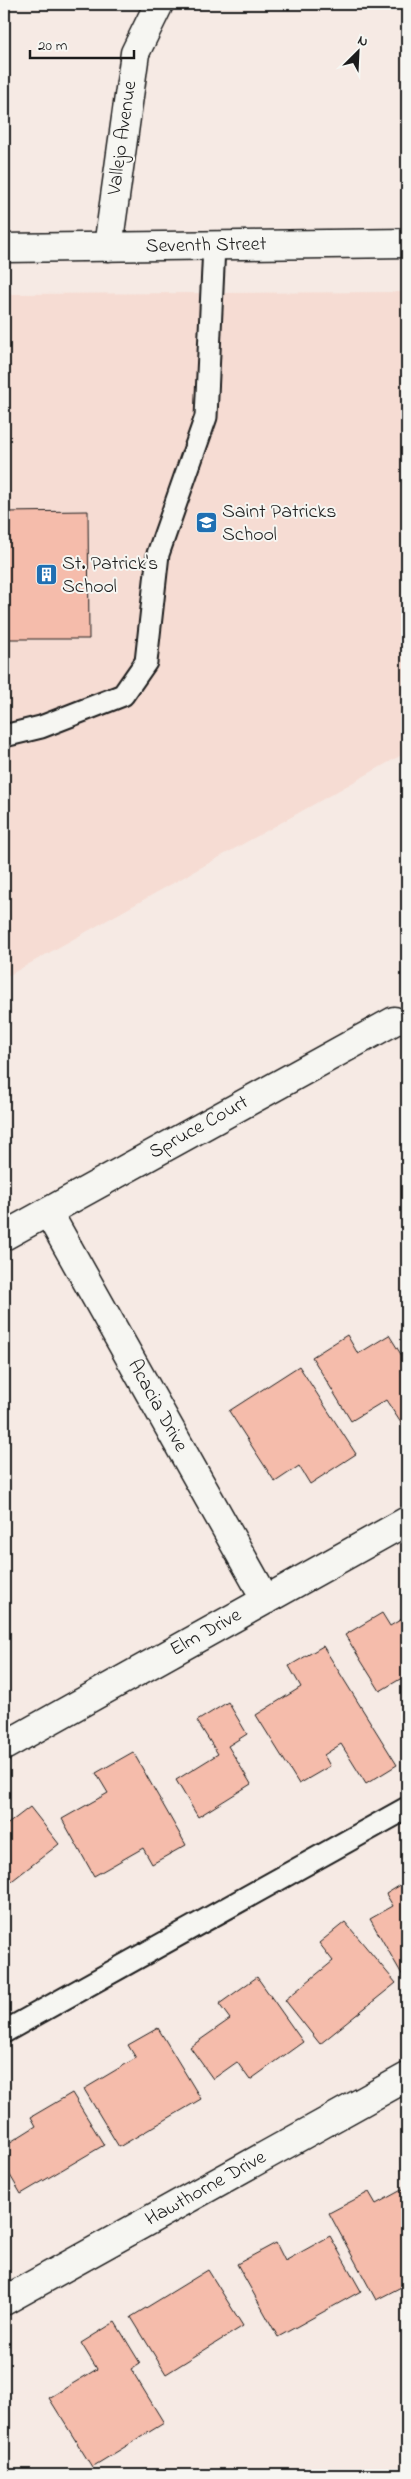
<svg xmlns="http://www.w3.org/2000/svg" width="411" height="2479" font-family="'Indie Flower',sans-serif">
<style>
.built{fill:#f6dcd3}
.building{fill:#f5bcab;stroke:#1c1c1c}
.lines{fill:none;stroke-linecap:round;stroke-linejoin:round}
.service-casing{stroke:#1c1c1c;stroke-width:25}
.minor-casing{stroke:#1c1c1c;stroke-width:31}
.tertiary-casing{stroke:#1c1c1c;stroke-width:31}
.service{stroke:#f6f6f2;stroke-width:21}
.minor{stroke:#f6f6f2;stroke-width:28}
.tertiary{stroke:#f6f6f2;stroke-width:28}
.labels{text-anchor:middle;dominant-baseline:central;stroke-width:4;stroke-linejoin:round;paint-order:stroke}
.street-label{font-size:20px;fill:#1c1c1c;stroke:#f6f6f2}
.poi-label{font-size:20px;fill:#1c1c1c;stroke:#f6f6f2;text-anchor:start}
</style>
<rect width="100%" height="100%" fill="#f6eae4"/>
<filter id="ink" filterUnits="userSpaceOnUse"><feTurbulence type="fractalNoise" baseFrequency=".02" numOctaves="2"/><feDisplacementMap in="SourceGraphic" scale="10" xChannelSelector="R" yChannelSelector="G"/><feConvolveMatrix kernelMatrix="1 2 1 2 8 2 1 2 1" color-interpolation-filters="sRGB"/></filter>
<g filter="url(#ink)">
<path class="built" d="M407,292V752L4,978V294Z"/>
<path class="building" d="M88,511L89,639H4V512Z
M347,1335L358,1354L389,1335L407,1364V1427L405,1429L386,1400L351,1421L312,1357Z
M299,1366L356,1454L310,1484L299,1466L275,1482L229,1411Z
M382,1613L390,1626L407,1616V1675L380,1691L345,1635Z
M323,1646L397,1765L366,1784L341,1744L324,1755L330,1766L299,1784L256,1715L301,1687L289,1666Z
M228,1702L247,1734L228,1746L251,1784L198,1817L176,1780L218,1754L197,1721Z
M133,1752L186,1845L152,1864L143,1848L94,1876L62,1819L108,1793L96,1773Z
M30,1807L59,1844L4,1887V1827Z
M407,1881V1983L370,1919L393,1906L386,1894Z
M345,1922L396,1983L320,2044L285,2000L333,1961L319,1943Z
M257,1977L303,2042L250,2080L237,2062L213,2079L190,2047L230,2019L219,2004Z
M158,2028L201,2099L119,2147L84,2089L136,2058L128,2045Z
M72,2093L104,2145L21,2194L4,2165V2146L36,2126L31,2117Z
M407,2187V2284L376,2300L329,2213L369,2192L376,2204Z
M330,2236L361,2291L278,2337L237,2264L276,2243L285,2261Z
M208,2270L243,2326L166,2374L131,2317Z
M115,2322L140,2363L131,2369L164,2423L92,2467L49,2398L97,2369L81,2343Z"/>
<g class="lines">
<defs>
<path id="service" d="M4,736L41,727L123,695L146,662L158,554L206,417L214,246
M4,2032L407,1808"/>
<path id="minor" d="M108,247L135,53L159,4
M48,1212L266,1600
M4,1236L394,1021
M4,1746L407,1521
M4,2301L407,2077"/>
<path id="tertiary" d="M4,248L407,243"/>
</defs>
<use href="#service" class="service-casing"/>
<use href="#minor" class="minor-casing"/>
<use href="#tertiary" class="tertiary-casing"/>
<use href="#service" class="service"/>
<use href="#minor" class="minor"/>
<use href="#tertiary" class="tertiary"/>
</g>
</g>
<defs>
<symbol id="school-square" viewBox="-11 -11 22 22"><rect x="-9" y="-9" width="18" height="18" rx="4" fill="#1f6fb2" stroke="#f6f6f2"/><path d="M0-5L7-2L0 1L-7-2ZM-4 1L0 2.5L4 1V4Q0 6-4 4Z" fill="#fff"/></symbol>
<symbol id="building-square" viewBox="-11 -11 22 22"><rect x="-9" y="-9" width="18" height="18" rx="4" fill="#1f6fb2" stroke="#f6f6f2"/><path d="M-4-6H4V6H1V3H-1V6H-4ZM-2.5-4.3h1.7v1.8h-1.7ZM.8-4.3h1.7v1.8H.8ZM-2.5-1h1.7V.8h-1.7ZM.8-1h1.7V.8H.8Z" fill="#fff"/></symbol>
</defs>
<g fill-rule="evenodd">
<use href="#school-square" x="194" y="510" width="25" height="25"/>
<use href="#building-square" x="34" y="562" width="25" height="25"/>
</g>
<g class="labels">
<g class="street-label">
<text transform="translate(123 138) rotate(-82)">Vallejo Avenue</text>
<text transform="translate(206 246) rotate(-1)">Seventh Street</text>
<text transform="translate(199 1128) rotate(-29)">Spruce Court</text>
<text transform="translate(157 1406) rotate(61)">Acacia Drive</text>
<text transform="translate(206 1633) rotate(-29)">Elm Drive</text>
<text transform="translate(206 2189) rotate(-29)">Hawthorne Drive</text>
</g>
<g class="poi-label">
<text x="222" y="512">Saint Patricks<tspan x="222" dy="23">School</tspan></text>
<text x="62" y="564">St. Patrick's<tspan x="62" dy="23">School</tspan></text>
</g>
</g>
<rect width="411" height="2479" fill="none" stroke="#f6f6f2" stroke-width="20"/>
<rect x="10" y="10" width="391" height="2459" fill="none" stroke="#1c1c1c" stroke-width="2" filter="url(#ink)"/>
<g transform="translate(358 52) rotate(24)" stroke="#f6f6f2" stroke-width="4" paint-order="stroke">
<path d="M0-4L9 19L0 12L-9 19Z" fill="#1c1c1c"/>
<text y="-8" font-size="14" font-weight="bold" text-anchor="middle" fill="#1c1c1c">N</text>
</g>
<path d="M30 50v8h104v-8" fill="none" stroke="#1c1c1c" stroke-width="2.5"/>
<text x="38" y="50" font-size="15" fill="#1c1c1c" stroke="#f6f6f2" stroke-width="4" paint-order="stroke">20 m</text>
</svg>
